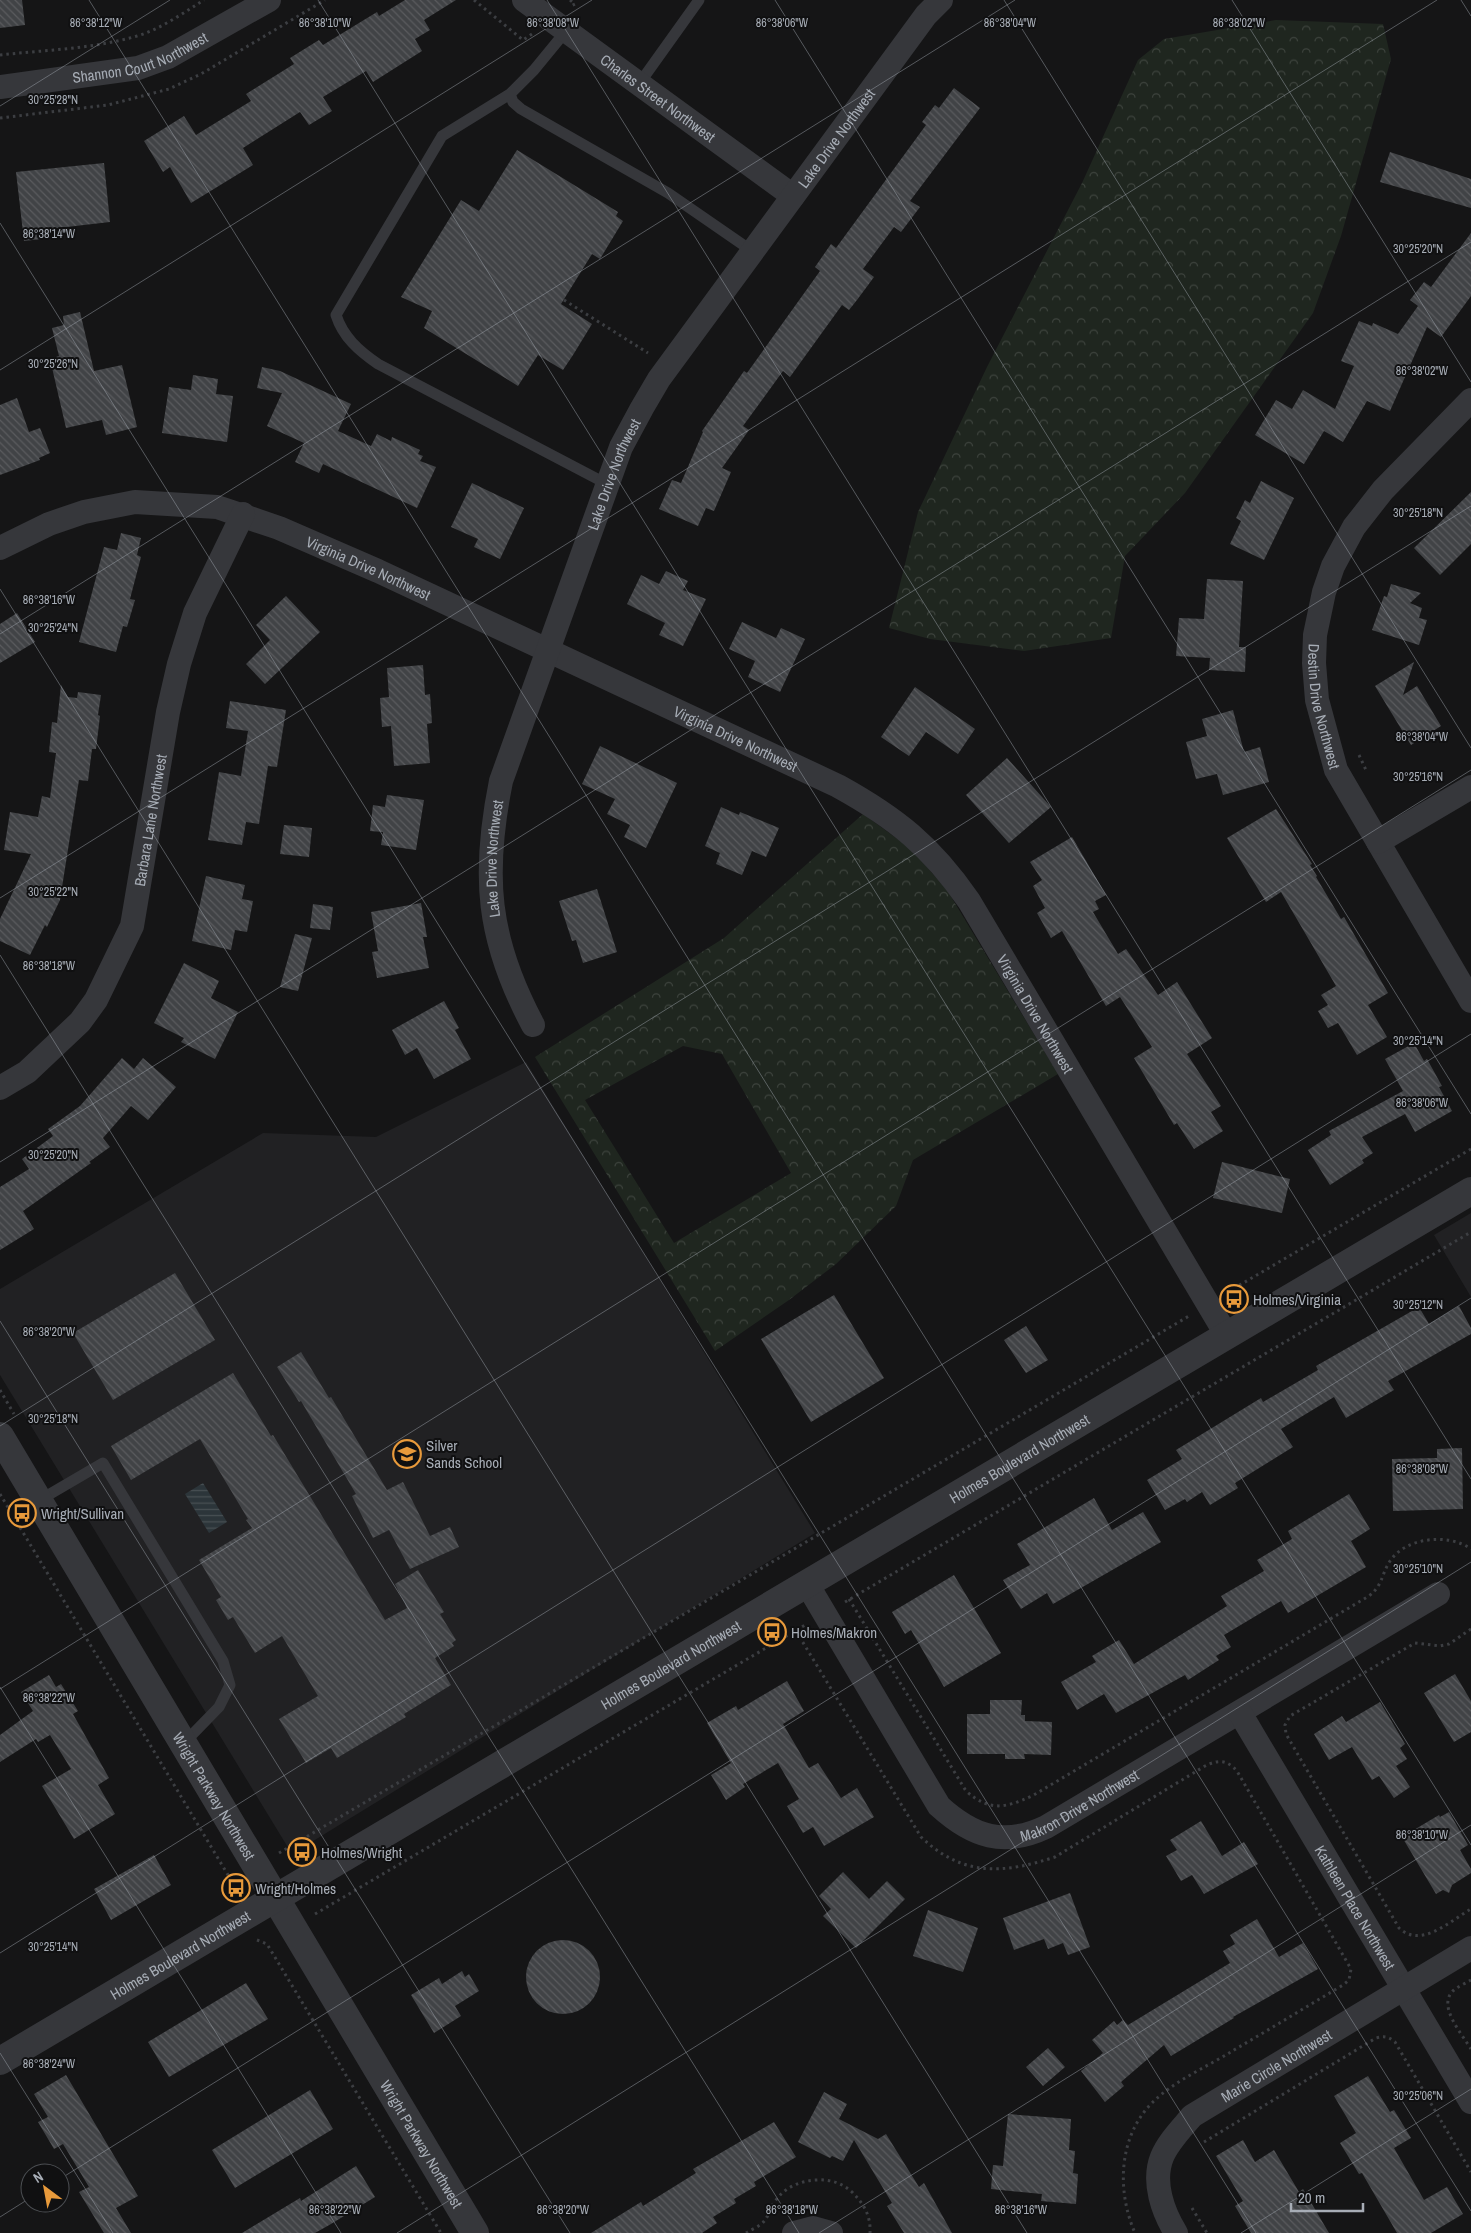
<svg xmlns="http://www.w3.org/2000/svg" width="1471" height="2233" font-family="'Archivo Narrow',sans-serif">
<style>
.built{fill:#212123}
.forest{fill:url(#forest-crowns);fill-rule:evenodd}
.water{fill:url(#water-rules)}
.building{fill:url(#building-back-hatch)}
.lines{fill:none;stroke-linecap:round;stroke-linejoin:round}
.path{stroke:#3c3e42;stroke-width:3;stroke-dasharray:2.5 4;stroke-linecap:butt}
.service{stroke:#36373b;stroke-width:11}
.minor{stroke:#36373b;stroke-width:24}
.tertiary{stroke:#36373b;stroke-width:28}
.ticks{fill:none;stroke:#a7adb6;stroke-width:1;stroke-opacity:0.45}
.labels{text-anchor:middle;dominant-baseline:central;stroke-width:4;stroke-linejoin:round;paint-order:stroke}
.street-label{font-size:15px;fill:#a7adb6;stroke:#101011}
.poi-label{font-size:15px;fill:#a7adb6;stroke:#101011;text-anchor:start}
.ticks-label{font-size:12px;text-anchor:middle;fill:#a7adb6;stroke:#101011;stroke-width:4;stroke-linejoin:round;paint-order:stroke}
</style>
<defs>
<pattern id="forest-crowns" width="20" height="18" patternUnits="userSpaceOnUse" patternTransform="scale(1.25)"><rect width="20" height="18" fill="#1f261f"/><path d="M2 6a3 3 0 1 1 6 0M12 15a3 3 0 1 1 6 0" fill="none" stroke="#3d433d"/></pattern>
<pattern id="water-rules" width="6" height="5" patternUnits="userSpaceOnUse" patternTransform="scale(1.25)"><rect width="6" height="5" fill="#2c353a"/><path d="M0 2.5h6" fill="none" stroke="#485054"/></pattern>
<pattern id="building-back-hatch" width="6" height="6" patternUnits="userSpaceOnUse" patternTransform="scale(1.25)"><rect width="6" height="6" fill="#414346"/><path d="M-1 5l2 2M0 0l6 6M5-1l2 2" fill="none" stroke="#5a5b5e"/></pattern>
</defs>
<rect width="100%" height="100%" fill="#151516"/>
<path class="built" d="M526,1062L815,1533L292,1854L0,1375V1289L263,1133L376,1137Z
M1471,1213V1297L1434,1235Z"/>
<path class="forest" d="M1276,20L1383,24L1391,59L1341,236L1313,313L1185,493L1125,556L1111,638L1024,651L930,639L889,628L918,512L987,367L1082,183L1138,60L1164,39Z
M863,814L910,848L947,890L1058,1074L913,1160L896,1206L836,1264L789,1300L715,1351L535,1057L724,938ZM683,1046L722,1054L791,1173L674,1243L585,1100Z"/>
<path class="water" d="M203,1483L227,1522L209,1533L185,1494Z"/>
<path class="building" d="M0,0H22L25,25L0,28Z
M405,0H456L424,20L430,30L415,39L422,51L373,82L366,71L323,97L332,111L309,125L300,112L243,148L253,165L191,203L170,167L163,172L144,141L184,116L196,135L251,101L246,94L294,64L290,58L319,40L323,45L377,12L379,16Z
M954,88L980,108L910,201L920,207L901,232L894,227L863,269L874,277L857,300L849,310L842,305L790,377L783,371L743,426L749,430L722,468L731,472L714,511L706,508L698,526L659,509L672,480L681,483L703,432L702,431L744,371L747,373L820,271L815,267L831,244L836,248L926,125L922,122L935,105L939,108Z
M517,150L618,212L616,216L623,221L600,259L592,254L561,304L592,324L573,355L563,370L538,355L518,386L424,328L432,311L401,297L461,200L479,211Z
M1390,152L1471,179V208L1380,182Z
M104,163L110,222L49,229L50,238L24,241L16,172Z
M1471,233V296L1441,337L1427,327L1390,411L1367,401L1343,442L1324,431L1304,464L1255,435L1276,400L1292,409L1303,390L1335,409L1354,366L1341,361L1359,321L1372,326L1373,323L1398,334L1418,306L1410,300L1424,282L1431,287Z
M80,312L94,371L122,365L137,427L106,435L102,420L66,428L50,359L59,356L52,328L64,325L63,316Z
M262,367L280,371L351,404L338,431L371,446L377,434L391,441L392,437L420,450L418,454L423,456L420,461L436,467L417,508L323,464L319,473L295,462L304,443L267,426L282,393L257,388Z
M193,375L218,379L216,394L233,396L227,442L162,433L169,387L191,390Z
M17,398L29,432L40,428L50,453L39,458L40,460L0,475V405Z
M1261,481L1294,498L1264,560L1230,544L1241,521L1236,518L1245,500L1250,503Z
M472,483L524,508L500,559L474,547L478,539L451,527Z
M1471,492V544L1440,575L1414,548Z
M121,533L141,538L137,555L141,557L130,599L135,600L127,627L123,626L116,652L79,642L104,547L117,550Z
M666,571L688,581L683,590L706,599L683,646L659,635L665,623L627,604L641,575L659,584Z
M1207,579L1243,581L1239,647H1246L1245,672L1209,670L1210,658L1176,656L1179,618L1204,619Z
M1391,584L1421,593L1410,603L1422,608L1419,618L1427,620L1419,645L1372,630L1384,596L1387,597Z
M286,596L320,632L265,684L246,664L270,640L256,625Z
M17,613L35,642L0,663V624Z
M742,622L776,638L781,628L805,639L780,692L748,677L755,661L729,649Z
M1414,662L1403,695L1417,686L1441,726L1411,745L1375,686Z
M423,665L425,695L430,694L432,723L427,724L430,763L394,766L391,726L382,727L380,698L389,697L387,668Z
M61,685L68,697L77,698L78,692L101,695L98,715L100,716L96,749H92L88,781L79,780L60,900L47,927L45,925L30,955L0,941V919L31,854L4,850L10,812L38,817L42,796L50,798L56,753L49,752L52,722L57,723Z
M915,687L975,729L958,754L926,732L909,756L881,737Z
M230,701L286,710L277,767L268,766L259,824L246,822L242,845L208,840L219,772L241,776L248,731L226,728Z
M1233,710L1244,752L1260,747L1269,782L1223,795L1217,774L1196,779L1186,742L1207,736L1202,719Z
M600,746L677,783L646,848L624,837L630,825L607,814L615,799L582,784Z
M1007,758L1051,807L1009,843L966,795Z
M387,795L424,800L416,850L381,845L383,832L370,831L373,805L385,807Z
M721,807L739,815L740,812L779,828L766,857L752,851L742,875L716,864L720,853L705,846Z
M1276,809L1312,864L1310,865L1317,876L1316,877L1341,919L1344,917L1388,993L1368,1005L1387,1037L1357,1055L1338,1023L1328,1028L1318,1011L1328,1005L1321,995L1336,986L1281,892L1266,902L1227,838Z
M284,825L312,828L309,857L280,854Z
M1072,837L1106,895L1095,901L1099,909L1093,912L1118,954L1126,949L1158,995L1177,982L1212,1038L1187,1054L1221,1106L1211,1112L1223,1131L1194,1149L1177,1123L1174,1125L1134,1058L1152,1047L1120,997L1106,1006L1062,931L1051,938L1037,913L1045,908L1033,886L1042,880L1030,862Z
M206,876L245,885L242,899L253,901L247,932L235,930L231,950L192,941Z
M597,889L617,952L583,963L576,940L572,941L559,901Z
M421,903L427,937H423L429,968L377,978L372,952L378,951L371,912Z
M313,904L333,907L330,930L310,928Z
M295,934L312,938L298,991L280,987Z
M184,963L219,981L211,998L238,1012L215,1059L181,1042L184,1038L154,1023Z
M444,1001L459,1028L455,1030L471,1059L434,1079L417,1048L405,1055L392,1030Z
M1414,1043L1424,1061L1427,1059L1442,1086L1439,1087L1452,1111L1415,1132L1405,1114L1362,1137L1373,1153L1362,1160L1364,1163L1330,1185L1308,1150L1331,1135L1329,1131L1403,1091L1385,1059Z
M122,1058L134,1069L143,1058L176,1087L148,1120L131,1106L103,1138L110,1147L89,1162L91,1163L23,1211L34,1229L0,1250V1187L29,1169L22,1159L53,1136L48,1129L80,1106Z
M1222,1162L1290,1179L1282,1213L1213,1198Z
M175,1273L215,1340L113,1400L73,1333Z
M834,1295L884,1378L811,1422L761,1339Z
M1459,1306L1471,1328V1334L1388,1381L1394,1390L1346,1418L1334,1397L1281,1429L1293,1447L1235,1483L1238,1488L1210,1505L1202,1492L1187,1502L1185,1499L1165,1510L1147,1480L1182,1459L1176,1450L1261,1398L1263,1402L1318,1370L1316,1366L1419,1307L1429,1324Z
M1026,1326L1048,1360L1026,1373L1004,1340Z
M301,1352L329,1398L331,1397L387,1490L403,1482L430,1536L450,1527L459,1547L410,1569L389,1530L373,1538L352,1496L356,1494L301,1401L299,1402L277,1367Z
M233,1373L271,1436L273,1435L385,1620L407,1608L395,1584L418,1570L444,1612L440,1614L456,1640L452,1643L454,1646L435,1658L451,1685L404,1714L406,1717L337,1758L331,1748L306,1763L279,1719L318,1696L282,1636L255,1653L233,1617L228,1620L216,1600L221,1597L199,1560L252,1528L246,1520L248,1519L200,1439L131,1480L111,1446Z
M1462,1448L1463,1509L1393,1511L1392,1459L1437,1458V1449Z
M1349,1494L1370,1529L1351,1541L1366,1567L1288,1613L1281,1601L1224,1635L1231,1647L1216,1656L1219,1660L1188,1680L1185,1675L1116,1713L1104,1694L1077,1710L1061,1682L1096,1662L1092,1656L1119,1640L1134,1664L1227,1606L1221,1596L1264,1571L1257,1560L1292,1539L1288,1531Z
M1094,1498L1112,1530L1143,1512L1161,1542L1053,1604L1047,1593L1021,1609L1003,1580L1030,1565L1017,1544Z
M954,1575L1001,1653L944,1687L911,1630L905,1634L892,1612Z
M1455,1674L1471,1701V1732L1454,1742L1424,1693Z
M49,1675L56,1687L61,1684L78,1711L73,1714L109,1778L98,1785L115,1814L74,1839L42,1786L71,1769L50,1735L38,1742L36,1739L0,1762V1735L33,1711L21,1692Z
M787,1681L804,1711L783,1724L809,1768L818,1763L841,1798L857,1788L874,1817L824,1846L813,1827L803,1833L787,1806L799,1799L778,1763L743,1784L745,1787L726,1800L711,1775L731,1763L707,1723L736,1706L738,1710Z
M990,1700H1022L1021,1715H1025V1721L1052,1722L1051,1755L1024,1754L1025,1759H1005V1754H967V1714H990Z
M1380,1702L1405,1744L1400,1748L1407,1759L1396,1766L1410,1787L1394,1798L1379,1776L1372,1780L1352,1747L1329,1760L1314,1734L1342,1716L1346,1722Z
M1449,1812L1468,1845L1460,1850L1471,1869V1873L1452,1885L1449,1893L1443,1890L1436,1894L1402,1837L1439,1815L1440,1817Z
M1201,1821L1222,1856L1244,1842L1258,1864L1204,1894L1192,1875L1181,1881L1166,1856L1177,1850L1170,1840Z
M154,1855L171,1885L111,1920L94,1889Z
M843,1872L869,1899L887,1881L905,1899L856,1948L823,1916L831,1909L819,1896Z
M1070,1893L1090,1947L1068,1955L1063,1943L1048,1949L1044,1939L1014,1950L1003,1918Z
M928,1910L978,1928L963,1972L913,1956Z
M1257,1919L1279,1957L1303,1943L1318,1969L1233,2017L1234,2018L1171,2056L1164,2045L1121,2082L1124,2086L1105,2102L1081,2071L1103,2053L1092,2040L1114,2021L1117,2025L1123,2020L1128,2025L1230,1963L1223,1951L1235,1944L1230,1935Z
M526 1977a37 37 0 1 1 74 0a37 37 0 1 1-74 0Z
M462,1971L465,1977L469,1974L479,1991L455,2006L461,2016L434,2033L411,1995L439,1978L442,1984Z
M246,1983L268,2019L169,2077L148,2042Z
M1048,2048L1065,2067L1043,2086L1026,2067Z
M66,2075L138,2196L116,2208L131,2233H104L79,2192L89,2187L63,2144L54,2149L38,2122L48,2117L34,2094Z
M1368,2076L1390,2112L1394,2110L1411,2138L1394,2148L1424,2200L1447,2187L1463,2214L1431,2233H1397L1362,2173L1359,2174L1340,2143L1356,2133L1334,2096Z
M310,2090L333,2129L235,2188L212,2150Z
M824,2092L847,2104L839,2119L878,2139L886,2134L919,2187L924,2183L952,2233H904L887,2206L892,2203L854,2140L843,2161L832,2156L830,2158L798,2142Z
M1008,2114L1071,2119L1069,2150L1075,2151L1073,2173L1078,2174L1076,2204L1041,2201L1042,2194L991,2189L993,2165L1003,2166Z
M774,2122L796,2157L754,2182L756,2186L734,2199L736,2203L713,2217L717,2223L702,2233H591L641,2202L643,2206L696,2173L693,2169Z
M1243,2140L1255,2162L1274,2150L1299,2192L1303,2189L1329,2233H1251L1235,2206L1243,2201L1216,2156Z
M356,2166L375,2197L331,2224L315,2233H242L300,2198L301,2201Z"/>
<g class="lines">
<path class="path" d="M474,0L523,40L532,34
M570,0L575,4L571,6
M0,55C45,50 93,49 137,36C161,29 183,13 204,0
M0,118L108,105L169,89L201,74L325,0
M564,300L648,353
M1359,755L1366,770
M1228,1292L1471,1149
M0,1390L14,1414
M0,1494L228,1875L227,1892L230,1897
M849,1599L966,1791C990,1812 1005,1808 1032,1796L1369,1596C1383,1585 1381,1575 1390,1561C1406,1537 1449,1533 1471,1549
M845,1602L1471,1232
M1471,1629L1449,1644L1440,1646L1415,1643L1290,1716L1285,1725L1286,1734L1399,1928C1421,1949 1450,1921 1471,1909
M796,1631L921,1837C963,1877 1003,1874 1055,1857L1205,1766C1219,1759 1227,1760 1237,1771L1351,1969L1349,1980L1343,1985C1306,2007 1270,2029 1234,2050C1207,2067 1173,2081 1151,2104C1118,2138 1117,2192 1135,2233
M279,1853L1189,1316
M228,1884L235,1879
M315,1914L805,1625
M257,1940L267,1944L441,2233
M1471,1980C1466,1983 1459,1986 1454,1990C1436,2005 1462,2034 1471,2049
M1204,2142L1376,2038C1384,2036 1388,2036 1395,2042L1471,2172
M1192,2208L1207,2233
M746,2233C752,2229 761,2226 765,2220C769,2215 770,2208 774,2203C783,2188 799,2181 816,2180C830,2179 842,2183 852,2192C864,2204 871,2216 870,2233"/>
<path class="service" d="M566,31L534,70L510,94L442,136L336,315C343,337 359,351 378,364L607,484
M639,84L699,0
M510,94L513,102L521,109L668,193L752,251
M38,1501L103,1463L223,1661L230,1685L219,1707L183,1744"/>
<g class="minor">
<path id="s1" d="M524,0L793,196"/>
<path id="s2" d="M0,87L138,68L168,57L269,0"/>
<path id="s3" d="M1471,400L1383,490L1354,527L1333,566L1324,592L1315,635L1314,663L1317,700L1336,770L1471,1001"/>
<path id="s4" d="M0,548L49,524L84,512L135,502L217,507L279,528L378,571L838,786C896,818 931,846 969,901L1227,1336"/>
<path d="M1378,842L1471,787"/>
<path id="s5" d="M533,1025C487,939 482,875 501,781L621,447L642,408L659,379L926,15L941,0"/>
<path id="s6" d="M0,1088L27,1072L80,1022L96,1000L132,926L168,712L179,664L195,613L243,514"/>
<path id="s7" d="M807,1584L939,1806C973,1837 1004,1847 1046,1827L1438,1594"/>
<path id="s8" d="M1240,1713L1471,2102"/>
<path d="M794,2233L813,2228L831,2233"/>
<path id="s9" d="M1176,2233C1163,2212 1152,2182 1162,2157C1168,2142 1182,2128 1192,2116L1471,1948"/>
</g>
<g class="tertiary">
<path id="s10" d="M0,1436L475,2233"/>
<path id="s11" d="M0,2061L1471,1191"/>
</g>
</g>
<path class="ticks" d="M89,0L1471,2211M318,0L1471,1845M547,0L1471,1479M775,0L1471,1114M1004,0L1471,748M1232,0L1471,382M1461,0L1471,16M0,106L170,0M0,223L1256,2233M0,370L592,0M0,589L1027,2233M0,634L1015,0M0,898L1437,0M0,955L799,2233M0,1162L1471,242M0,1321L570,2233M0,1426L1471,506M0,1687L341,2233M0,1689L1471,770M0,1953L1471,1034M0,2053L113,2233M60,2179L1471,1298M0,2217L30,2198M397,2233L1471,1562M819,2233L1471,1825M1241,2233L1471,2089"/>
<defs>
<symbol id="bus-ring" viewBox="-11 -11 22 22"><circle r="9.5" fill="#101011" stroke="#e89a3b" stroke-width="1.5"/><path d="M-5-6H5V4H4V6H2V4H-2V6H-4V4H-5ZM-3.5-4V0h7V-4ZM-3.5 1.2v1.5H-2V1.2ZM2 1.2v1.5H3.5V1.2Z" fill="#e89a3b"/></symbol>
<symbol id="school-ring" viewBox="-11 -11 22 22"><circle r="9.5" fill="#101011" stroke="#e89a3b" stroke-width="1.5"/><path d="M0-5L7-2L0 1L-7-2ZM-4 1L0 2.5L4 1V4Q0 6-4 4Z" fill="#e89a3b"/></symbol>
</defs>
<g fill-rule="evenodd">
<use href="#bus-ring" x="1218" y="1283" width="32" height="32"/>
<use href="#school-ring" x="391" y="1438" width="32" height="32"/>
<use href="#bus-ring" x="6" y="1497" width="32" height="32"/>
<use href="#bus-ring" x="756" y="1616" width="32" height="32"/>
<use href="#bus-ring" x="286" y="1836" width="32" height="32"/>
<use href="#bus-ring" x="220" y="1872" width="32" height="32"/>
</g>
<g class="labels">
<g class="street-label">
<text stroke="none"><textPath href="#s2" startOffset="144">Shannon Court Northwest</textPath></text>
<text stroke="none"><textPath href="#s1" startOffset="166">Charles Street Northwest</textPath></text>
<text stroke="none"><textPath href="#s5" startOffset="984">Lake Drive Northwest</textPath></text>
<text stroke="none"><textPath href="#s5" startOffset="579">Lake Drive Northwest</textPath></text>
<text stroke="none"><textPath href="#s4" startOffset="389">Virginia Drive Northwest</textPath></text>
<text stroke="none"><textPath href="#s3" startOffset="361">Destin Drive Northwest</textPath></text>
<text stroke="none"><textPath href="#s4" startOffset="794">Virginia Drive Northwest</textPath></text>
<text stroke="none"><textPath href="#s6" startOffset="321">Barbara Lane Northwest</textPath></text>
<text stroke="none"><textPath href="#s5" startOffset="174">Lake Drive Northwest</textPath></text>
<text stroke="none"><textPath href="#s4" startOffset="1214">Virginia Drive Northwest</textPath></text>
<text stroke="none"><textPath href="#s11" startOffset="1184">Holmes Boulevard Northwest</textPath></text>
<text stroke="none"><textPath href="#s11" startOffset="779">Holmes Boulevard Northwest</textPath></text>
<text stroke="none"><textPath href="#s10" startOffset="419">Wright Parkway Northwest</textPath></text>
<text stroke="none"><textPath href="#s7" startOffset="415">Makron Drive Northwest</textPath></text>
<text stroke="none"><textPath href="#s8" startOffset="226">Kathleen Place Northwest</textPath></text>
<text stroke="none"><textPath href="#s11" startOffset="209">Holmes Boulevard Northwest</textPath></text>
<text stroke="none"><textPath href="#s9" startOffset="229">Marie Circle Northwest</textPath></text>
<text stroke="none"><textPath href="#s10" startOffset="824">Wright Parkway Northwest</textPath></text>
</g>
<g class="poi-label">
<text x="1253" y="1299">Holmes/Virginia</text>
<text x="426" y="1445">Silver<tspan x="426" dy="17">Sands School</tspan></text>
<text x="41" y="1513">Wright/Sullivan</text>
<text x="791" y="1632">Holmes/Makron</text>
<text x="321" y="1852">Holmes/Wright</text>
<text x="255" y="1888">Wright/Holmes</text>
</g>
</g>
<g class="ticks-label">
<text x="782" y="27">86°38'06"W</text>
<text x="96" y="27">86°38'12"W</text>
<text x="325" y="27">86°38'10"W</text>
<text x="553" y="27">86°38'08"W</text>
<text x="1010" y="27">86°38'04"W</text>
<text x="1239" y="27">86°38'02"W</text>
<text x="53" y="104">30°25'28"N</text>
<text x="49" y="238">86°38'14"W</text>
<text x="1418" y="253">30°25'20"N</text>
<text x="53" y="368">30°25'26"N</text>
<text x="1422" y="375">86°38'02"W</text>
<text x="1418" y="517">30°25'18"N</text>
<text x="49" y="604">86°38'16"W</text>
<text x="53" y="632">30°25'24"N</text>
<text x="1422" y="741">86°38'04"W</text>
<text x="1418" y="781">30°25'16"N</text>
<text x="53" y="896">30°25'22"N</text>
<text x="49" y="970">86°38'18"W</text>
<text x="1418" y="1045">30°25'14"N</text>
<text x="1422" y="1107">86°38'06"W</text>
<text x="53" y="1159">30°25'20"N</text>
<text x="1418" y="1309">30°25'12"N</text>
<text x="49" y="1336">86°38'20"W</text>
<text x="53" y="1423">30°25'18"N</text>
<text x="1422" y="1473">86°38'08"W</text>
<text x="1418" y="1573">30°25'10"N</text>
<text x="49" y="1702">86°38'22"W</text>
<text x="1422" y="1839">86°38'10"W</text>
<text x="53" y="1951">30°25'14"N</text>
<text x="49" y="2068">86°38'24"W</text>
<text x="1418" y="2100">30°25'06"N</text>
<text x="335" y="2214">86°38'22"W</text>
<text x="563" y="2214">86°38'20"W</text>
<text x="792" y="2214">86°38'18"W</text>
<text x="1021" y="2214">86°38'16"W</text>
</g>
<g transform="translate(45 2188) rotate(328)"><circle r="24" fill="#101011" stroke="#4c4f53"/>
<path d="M0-4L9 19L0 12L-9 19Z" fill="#e89a3b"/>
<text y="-8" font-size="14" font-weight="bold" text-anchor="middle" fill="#a7adb6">N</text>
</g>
<path d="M1291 2203v8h72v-8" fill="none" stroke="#a7adb6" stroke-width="2.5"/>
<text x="1298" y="2203" font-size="15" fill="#a7adb6" stroke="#101011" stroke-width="4" paint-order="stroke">20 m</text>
</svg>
